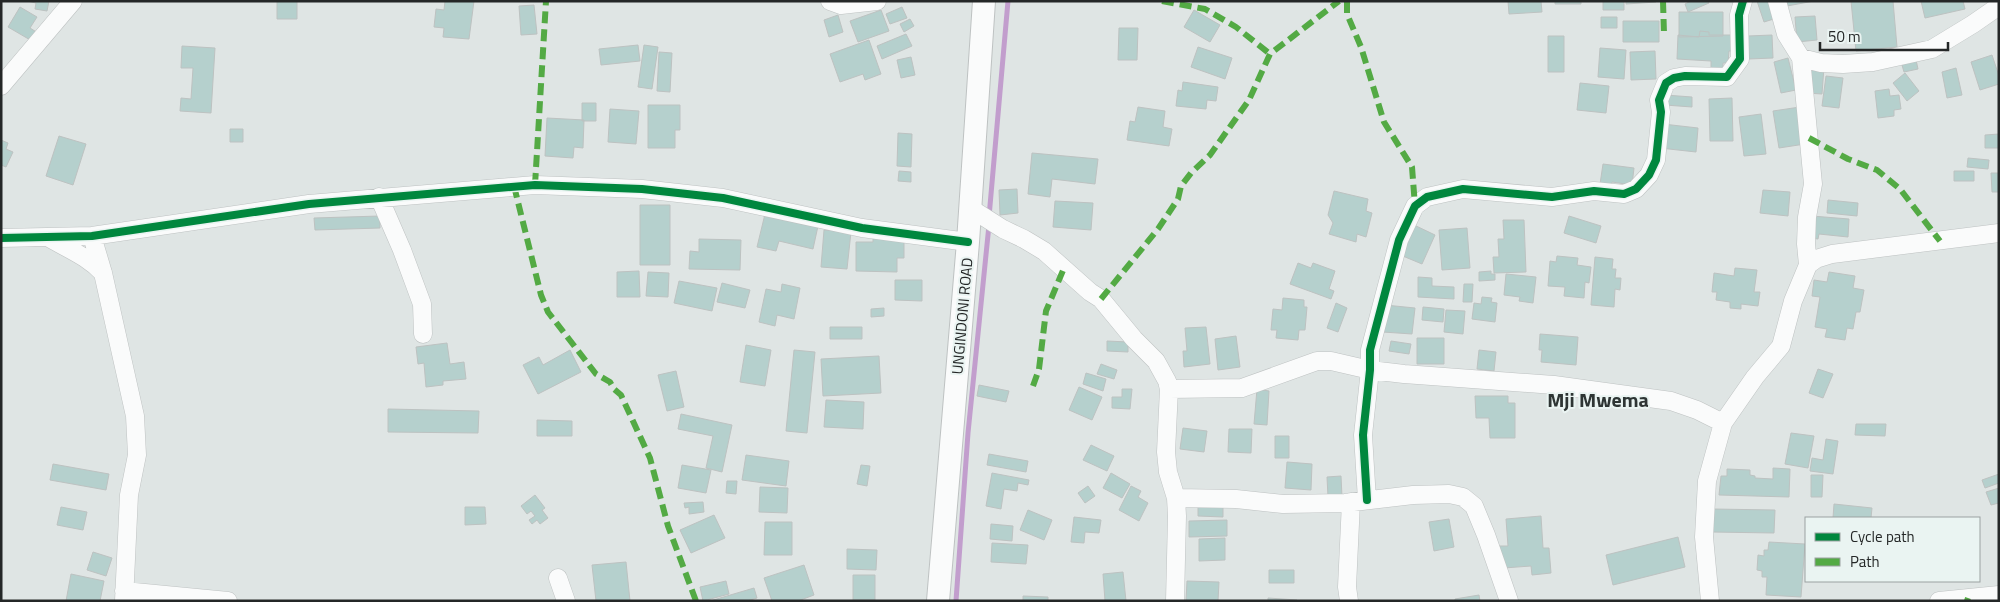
<svg xmlns="http://www.w3.org/2000/svg" width="2000" height="602" font-family="'Titillium Web',sans-serif">
<style>
.lines{fill:none;stroke-linecap:round;stroke-linejoin:round}
.stream{stroke:#c29ecd;stroke-width:5}
.building{fill:#b5d0cd;stroke:#bdc2c1}
.minor-casing{stroke:#bec2c2;stroke-width:19}
.major-casing{stroke:#bec2c2;stroke-width:24}
.minor{stroke:#fafbfb;stroke-width:18}
.major{stroke:#fafbfb;stroke-width:22}
.quiet{stroke:#53aa44;stroke-width:6;stroke-dasharray:12 6;stroke-linecap:butt}
.cycleway-casing{stroke:#eaf4f2;stroke-width:11}
.cycleway{stroke:#00873e;stroke-width:8}
.labels{text-anchor:middle;dominant-baseline:central;stroke-width:4;stroke-linejoin:round;paint-order:stroke}
.street-label{font-size:15px;fill:#242727;stroke:#eaf4f2}
.district-label{font-size:20px;font-weight:bold;fill:#2e3534;stroke:#eaf4f2}
</style>
<rect width="100%" height="100%" fill="#dfe5e4"/>
<g class="lines">
<path class="stream" d="M989,217L1008,1
M956,601L968,433L989,225"/>
</g>
<path class="building" d="M27,1H49L47,11L35,9L36,3Z
M277,1H297V19H277Z
M445,1H474L469,39L443,37L444,28L434,27L436,9L444,10Z
M1508,1H1541L1542,12L1509,14Z
M1555,1H1581V4H1555Z
M1603,1H1624V10H1603Z
M1626,1H1656V2L1626,4Z
M1691,1H1708L1709,3L1688,12L1685,4Z
M1757,1H1771L1777,18L1764,22Z
M1787,1H1814L1787,6Z
M1851,1H1893L1897,47L1856,51Z
M1921,1H1963L1965,9L1925,18Z
M534,5L537,34L521,35L519,6Z
M20,7L37,17L30,28L38,33L32,41L8,27Z
M902,7L907,18L890,24L886,14Z
M881,10L889,31L858,42L850,21Z
M1194,10L1220,25L1210,42L1184,27Z
M1679,12H1723V36L1679,37Z
M838,15L843,32L829,37L824,20Z
M1815,16L1817,40L1797,42L1795,17Z
M1601,17H1617V28H1601Z
M910,19L914,26L904,32L900,24Z
M1623,21H1659V42H1623Z
M1119,28H1138L1137,60H1118Z
M1700,31L1709,32V35H1736L1735,51H1729L1728,63H1723V69L1711,68V61L1677,59L1678,35L1699,37Z
M906,34L912,46L882,59L877,46Z
M1772,35L1773,58L1749,59L1748,36Z
M1548,36H1564V72H1548Z
M869,40L881,74L865,80L863,74L840,82L830,54Z
M638,45L640,61L601,65L599,49Z
M644,45L658,47L652,89L638,87Z
M182,46L215,48L211,113L180,111L181,98L191,99L193,68H181Z
M1198,47L1232,58L1225,79L1191,67Z
M1600,48L1626,50L1624,79L1598,77Z
M1655,51L1656,79L1631,80L1630,52Z
M659,52L672,53L670,92L657,91Z
M1915,55L1918,69L1904,72L1900,58Z
M1992,55L1999,76V84L1980,90L1971,62Z
M911,57L915,75L901,78L897,60Z
M1788,58L1796,90L1781,93L1774,62Z
M1808,66L1824,67L1822,94L1806,93Z
M1956,68L1962,95L1947,98L1942,72Z
M1905,73L1919,91L1907,101L1893,83Z
M1826,76L1843,78L1839,108L1822,106Z
M1183,82L1218,87L1216,101L1207,100L1206,109L1176,106L1178,90L1182,91Z
M1580,83L1609,86L1606,113L1577,110Z
M1889,89L1890,96L1899,95L1901,109L1894,110V116L1878,118L1875,91Z
M1665,95L1692,97V107L1665,105Z
M1732,98L1733,141H1710L1709,99Z
M582,103H596V121H582Z
M648,105H680V130H675V148H648Z
M1138,107L1165,111L1163,127L1172,129L1169,146L1127,140L1130,121L1135,122Z
M1800,107L1805,144L1779,148L1773,111Z
M610,109L639,111L636,144L608,142Z
M1761,114L1766,154L1744,156L1739,117Z
M547,118L584,120L583,148L574,147L573,158L545,156Z
M1663,124L1698,128L1696,152L1660,148Z
M230,129H243V142H230Z
M898,133L912,134L911,167L897,166Z
M1999,134V148H1985V135Z
M59,136L86,144L73,185L46,176Z
M1,140L8,143L6,149L13,152L6,167L1,165Z
M1032,153L1098,159L1095,184L1052,179L1050,197L1028,194Z
M1968,158L1989,160L1988,169L1967,167Z
M1603,164L1634,168L1632,185L1612,182L1611,186L1600,184Z
M899,171L911,172V182L898,181Z
M1954,171H1974V181H1954Z
M1991,173H1999V192H1992Z
M1017,189L1018,213L1000,215L999,190Z
M1763,190L1790,192L1788,216L1760,213Z
M1334,191L1368,199L1366,211L1372,213L1366,237L1357,234L1356,242L1329,234L1333,223L1328,215Z
M1828,200L1858,203L1857,216L1827,213Z
M1055,201L1093,203L1091,230L1053,227Z
M640,205H670V265H640Z
M765,214L818,226L813,249L779,241L776,251L757,247Z
M380,216V228L315,230L314,218Z
M1569,216L1601,226L1596,243L1564,233Z
M1812,216L1849,219L1848,237L1819,234L1818,239L1811,238Z
M1503,220H1524L1526,272L1494,273L1493,257H1499L1498,239H1504Z
M1412,224L1435,235L1422,264L1398,254Z
M1467,228L1470,268L1442,270L1439,230Z
M824,230L851,232L847,269L821,267Z
M873,237H904V258H897V272L856,271V242H873Z
M699,239L741,240L740,270L689,269L690,251L699,252Z
M1557,256L1578,258L1577,265L1591,267L1589,283L1585,282L1584,298L1564,296L1565,287L1548,286L1550,261L1556,262Z
M1595,257L1613,259L1612,269H1616L1615,278H1621L1620,290L1615,289L1614,307L1591,305Z
M1298,263L1311,268L1313,263L1335,271L1329,289L1334,291L1331,299L1290,284Z
M1735,268L1757,270L1754,292H1760L1758,306L1741,304V309L1730,308V302L1716,300L1717,292H1712L1714,273L1734,276Z
M639,271L640,297H617V272Z
M1491,271V274H1495V280L1479,281V272Z
M648,272L669,273L668,297L646,296Z
M1829,272L1855,276L1853,288L1864,290L1860,312H1856L1853,329L1847,328L1845,340L1825,337L1827,329L1815,327L1820,297L1812,296L1814,280L1827,282Z
M1506,274L1536,277L1533,303L1519,301L1520,297L1504,295Z
M1418,277L1432,278V286L1454,287V299L1418,297Z
M895,280H922V301L895,300Z
M679,281L717,288L712,311L674,303Z
M722,283L750,290L745,308L717,302Z
M782,284L800,288L794,319L777,315L775,326L759,322L766,289L781,292Z
M1464,284H1473L1472,302H1463Z
M1482,297L1492,298L1491,302L1497,303L1495,322L1472,319L1474,303L1481,304Z
M1283,298L1304,300V307H1307L1305,330H1299L1298,340L1276,338L1277,330H1271L1273,309L1282,310Z
M1336,303L1347,308L1338,332L1327,328Z
M1385,305L1415,308L1412,334L1383,332Z
M1423,307L1444,309L1443,322L1422,320Z
M884,308V316L871,317V309Z
M1446,310L1465,311L1463,334L1444,332Z
M830,327H862V339H830Z
M1206,327L1210,364L1184,367L1183,351H1187L1185,328Z
M1540,334L1578,337L1576,365L1541,362L1542,350H1539Z
M1236,336L1240,367L1218,370L1215,339Z
M1417,338H1444V364H1417Z
M1107,341L1128,342V352L1107,351Z
M1391,341L1411,344L1409,354L1389,351Z
M447,343L450,364L464,362L466,379L443,381V385L426,387L424,363L418,364L416,347Z
M746,345L771,350L765,386L740,382Z
M570,350L581,372L538,394L523,365L539,357L543,365Z
M794,350L815,352L807,433L786,431Z
M1479,350L1496,352L1494,371L1477,369Z
M879,356L881,393L823,396L821,359Z
M1101,364L1117,370L1114,379L1097,374Z
M1818,369L1833,374L1823,398L1809,393Z
M676,371L684,407L667,411L658,375Z
M1086,373L1106,379L1103,391L1083,384Z
M979,385L1009,391L1006,402L977,396Z
M1079,387L1102,397L1092,420L1069,410Z
M1122,389H1132L1130,409L1112,408V397H1122Z
M1257,389L1269,391L1267,425L1254,424Z
M1475,396H1508V403H1515V438H1490L1489,418H1476Z
M826,400L864,402L863,429L824,427Z
M388,409L479,411L478,433L388,432Z
M681,414L732,425L722,472L706,468L713,436L678,429Z
M537,420L572,421V436H537Z
M1856,424H1886L1885,436L1855,435Z
M1183,428L1207,431L1204,452L1180,449Z
M1229,429H1252L1251,453L1228,452Z
M1791,433L1814,436L1808,468L1785,464Z
M1275,436H1289V458H1275Z
M1826,439L1838,441L1833,474L1810,471L1812,458L1823,460Z
M1091,445L1114,456L1107,471L1083,460Z
M989,454L1028,461L1026,472L987,465Z
M746,455L789,461L786,486L742,480Z
M1287,462L1312,464L1311,490L1285,488Z
M53,464L109,474L106,490L50,480Z
M682,465L711,470L706,493L678,488Z
M861,465L870,466L867,486L857,484Z
M1773,468L1790,469L1789,497L1719,495L1721,476H1727V469L1750,470V475L1755,476V478L1773,479Z
M992,473L1029,480L1028,485L1018,483L1017,491L1004,489L1001,509L986,506Z
M1111,473L1130,484L1122,498L1103,488Z
M1999,474V483L1985,488L1982,480Z
M1811,475H1823L1822,497H1811Z
M1341,476L1342,497H1328L1327,477Z
M727,481H737L736,494L726,493Z
M1088,486L1095,496L1085,503L1078,493Z
M1131,486L1141,491L1138,497L1148,503L1139,521L1119,510Z
M760,487L788,488L787,513L759,512Z
M1999,488V503L1991,505L1986,492Z
M535,495L545,508L542,510L548,518L540,524L537,520L532,524L529,520L535,516L531,511L527,514L521,506Z
M703,502L704,512L689,514V507L685,508L684,503Z
M1198,502L1223,504V517L1198,516Z
M1834,504L1872,508L1871,518H1833Z
M61,507L87,512L83,530L57,525Z
M465,507H485L486,524L465,525Z
M1713,509L1775,510L1774,533L1712,532Z
M1028,510L1052,520L1044,540L1020,530Z
M714,515L725,538L691,553L680,530Z
M1541,516L1543,548H1549L1551,573L1532,575L1531,566L1504,568L1499,546H1508L1506,519Z
M1074,517L1101,520L1099,533L1085,532L1084,543L1071,542Z
M1449,519L1454,547L1434,551L1429,522Z
M1227,520V536L1189,537V521Z
M765,522H792V555H764Z
M991,524L1013,526L1012,541L990,539Z
M1678,537L1685,567L1613,585L1606,555Z
M1225,538V560L1199,561V539Z
M1769,542L1805,544L1801,597L1766,595L1767,577H1762V571L1757,570L1758,555L1764,556V550H1768Z
M992,543L1028,545L1026,564L991,562Z
M847,549L877,550L876,570L847,569Z
M93,552L112,558L106,576L87,570Z
M626,562L630,601H596L592,565Z
M804,565L814,595L798,601H772L764,578Z
M1269,570H1294V583H1269Z
M1123,572L1126,601H1105L1103,574Z
M71,574L104,581L100,601H66Z
M853,575H875V600H853Z
M726,581L729,594L703,601L700,587Z
M1187,581L1219,582L1218,601H1186Z
M754,588L757,598L747,601H710Z
M1479,595L1480,601H1455V599Z
M1023,596L1048,597V601H1023Z
M1268,598L1297,600V601H1268Z"/>
<g class="lines">
<defs>
<path id="minor" d="M830,1L841,5L877,1
M1777,1L1786,34L1801,58L1821,63L1843,64L1873,62L1932,49L1973,24L1999,6
M1801,58L1813,184L1807,217L1806,244L1808,265
M1,86L73,1
M379,197L402,250L422,304L423,334
M970,208L1003,229L1024,239L1044,251L1090,292L1101,299L1134,339L1156,361L1167,381L1169,389L1166,452L1168,472L1176,498L1177,516L1175,601
M92,236L103,273L135,416L137,455L129,495L124,601
M1,238L92,236L309,204L535,185L642,189L723,198L862,228L968,242
M51,239C70,250 88,257 103,273
M1169,389L1242,388L1317,361H1331L1370,370L1404,374L1554,385L1671,401L1697,410L1723,423
M1176,498L1236,499L1283,504L1345,503L1413,495L1449,494L1463,497L1474,506L1486,535L1509,601
M1367,500L1363,435L1370,370V350L1399,240L1415,206L1427,197L1463,189L1552,197L1594,191L1624,194L1636,189L1649,175L1656,160L1661,112L1659,100L1666,83L1674,78L1685,76L1727,77L1740,59L1739,15L1743,1
M558,578L566,601
M124,591L228,601
M1349,601L1347,587L1351,502
M1710,601L1704,537L1707,481L1723,423L1755,377L1781,346L1793,301L1808,265L1816,259L1832,254L1999,233
M1939,601L1999,595"/>
<path id="major" d="M938,601L968,242L984,1"/>
</defs>
<use href="#minor" class="minor-casing"/>
<use href="#major" class="major-casing"/>
<use href="#minor" class="minor"/>
<use href="#major" class="major"/>
<path class="quiet" d="M1162,1L1205,9L1236,27L1270,54
M1347,1V14L1361,47L1384,122L1412,167L1415,206
M1663,1L1664,34
M1809,138L1848,159L1877,170L1900,189L1940,241
M535,185L546,1
M514,186L541,295L548,312L596,374L610,382L614,389L621,395L650,458L668,526L696,601
M1101,299L1158,229L1178,199L1181,186L1191,173L1210,155L1249,100L1270,54L1339,1
M1033,386L1039,369L1046,311L1064,268
M1967,601L1968,598"/>
<defs>
<path id="cycleway" d="M1,238L92,236L309,204L535,185L642,189L723,198L862,228L968,242
M1367,500L1363,435L1370,370V350L1399,240L1415,206L1427,197L1463,189L1552,197L1594,191L1624,194L1636,189L1649,175L1656,160L1661,112L1659,100L1666,83L1674,78L1685,76L1727,77L1740,59L1739,15L1743,1"/>
</defs>
<use href="#cycleway" class="cycleway-casing"/>
<use href="#cycleway" class="cycleway"/>
</g>
<g class="labels">
<g class="street-label">
<text transform="translate(962 316) rotate(-85)">UNGINDONI ROAD</text>
</g>
<g class="district-label">
<text x="1598" y="399">Mji Mwema</text>
</g>
</g>
<rect width="2000" height="602" fill="none" stroke="#242727" stroke-width="5"/>
<rect x="1805" y="517" width="175" height="65" fill="#eaf4f2" stroke="#9ba2a1"/>
<rect x="1815" y="533" width="25" height="8" fill="#00873e" stroke="#9ba2a1"/>
<text x="1850" y="542" font-size="15" fill="#242727">Cycle path</text>
<rect x="1815" y="558" width="25" height="8" fill="#53aa44" stroke="#9ba2a1"/>
<text x="1850" y="567" font-size="15" fill="#242727">Path</text>
<path d="M1820 42v8h128v-8" fill="none" stroke="#242727" stroke-width="2.5"/>
<text x="1828" y="42" font-size="15" fill="#242727" stroke="#eaf4f2" stroke-width="4" paint-order="stroke">50 m</text>
</svg>
